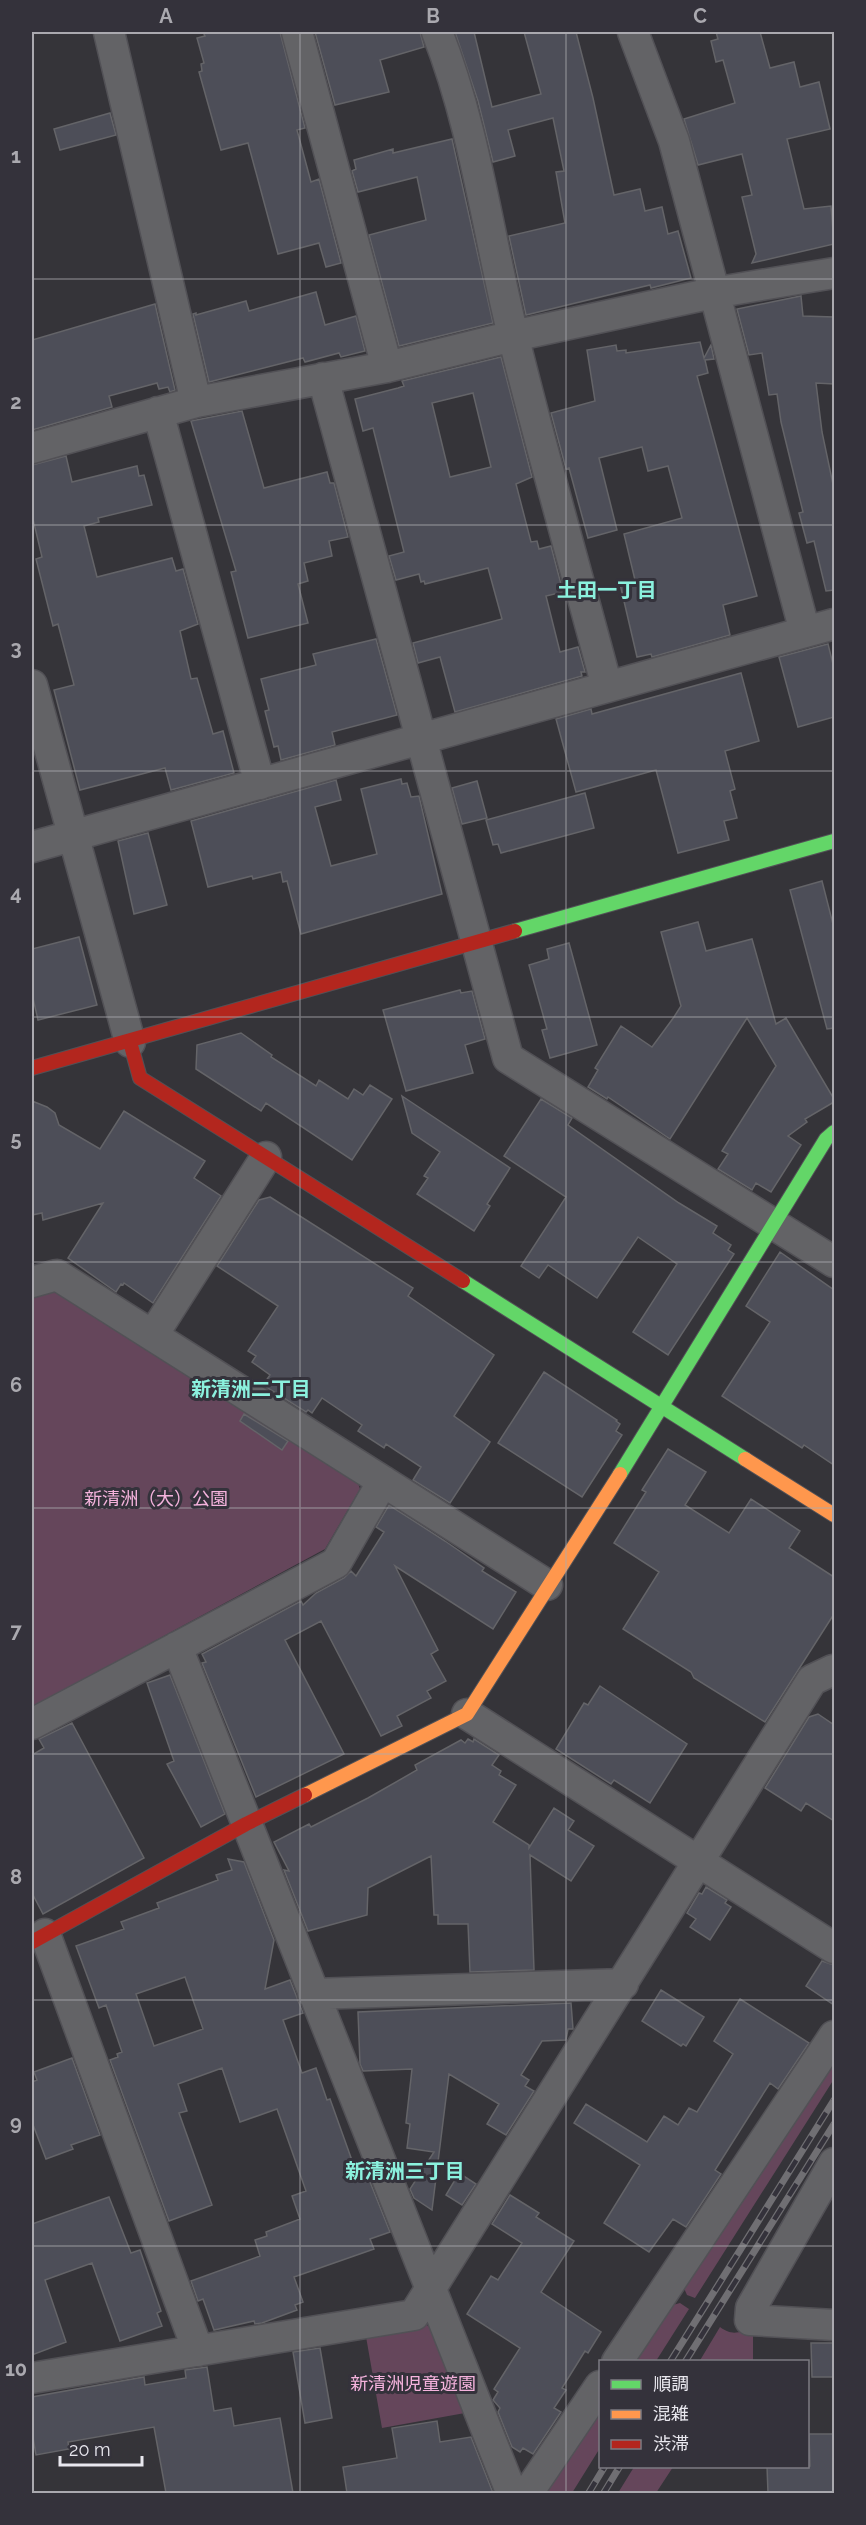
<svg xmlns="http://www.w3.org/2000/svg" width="866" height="2525" font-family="Raleway,'Noto Sans JP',sans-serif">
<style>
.green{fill:#65465b}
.building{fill:#4d4e58;stroke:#646468;stroke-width:1.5;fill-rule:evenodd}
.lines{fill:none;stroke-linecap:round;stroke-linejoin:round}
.street-casing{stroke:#525156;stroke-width:33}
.fast-casing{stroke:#525156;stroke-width:16}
.slow-casing{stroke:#525156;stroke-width:16}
.jam-casing{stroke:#525156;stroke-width:16}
.street{stroke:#636366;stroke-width:30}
.fast{stroke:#63d668;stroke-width:14}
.slow{stroke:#ff974d;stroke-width:14}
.jam{stroke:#b3261e;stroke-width:14}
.rail-casing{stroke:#706f73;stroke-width:7}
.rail{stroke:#34323b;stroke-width:4.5;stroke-dasharray:14;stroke-linecap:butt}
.grid{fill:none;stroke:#aaa9af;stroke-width:1.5;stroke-opacity:0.55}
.labels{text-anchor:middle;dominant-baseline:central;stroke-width:6;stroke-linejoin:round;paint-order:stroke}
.park-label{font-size:18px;fill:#f5b3dd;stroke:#34323b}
.neighbourhood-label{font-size:20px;font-weight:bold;fill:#8bf1de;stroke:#34323b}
.neatline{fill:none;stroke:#aaa9af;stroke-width:2}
.grid-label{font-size:20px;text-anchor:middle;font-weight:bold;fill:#aaa9af}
</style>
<rect width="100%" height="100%" fill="#353439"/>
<path class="green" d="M53,1288L356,1477L360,1489L325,1549L32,1707V1294Z
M834,2061V2079L695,2298L687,2295L683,2286Z
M680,2303L689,2309L656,2361L630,2362L669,2306Z
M424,2322L434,2332L465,2413L382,2428L365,2331Z
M720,2327C732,2336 739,2333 753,2327V2361L699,2362Z
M600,2405V2448L572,2493L540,2494Z
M634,2467V2466L673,2467L656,2493H618Z"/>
<path class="building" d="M203,32H280L305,128L297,130L311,182L319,179L341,263L326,267L319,243L278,254L248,143L221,150L199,72L202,71L201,64L204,63L197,38L205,36Z
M315,32H420L424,47L380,60L389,92L335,105Z
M455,32H474L492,107L541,94L524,32H576L593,98L614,195L640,189L645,211L662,207L668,234L678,231L691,278L651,288L650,285L526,315L509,236L565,223L556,172L564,171L553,118L508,130L515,156L493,162L478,101Z
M716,32H760L770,68L794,62L800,87L819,82L830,129L787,139L804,209L831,206L834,244L752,263L756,254L742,197L752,195L742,154L698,165L684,119L735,103L723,60L716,62L711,41L718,39Z
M110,113L116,135L60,150L54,129Z
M452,139L493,323L399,346L369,235L426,220L417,177L358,192L352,171L356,169L354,160L393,149V153Z
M316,292L325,325L356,316L365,351L341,357L339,353L305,362L303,358L209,382L193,314L196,313V315L246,301L249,311Z
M801,296L803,316L834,317V384L816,383L822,432L834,489V590L826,591L814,541L807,543L799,513L803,512L781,422L777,394L769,395L762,353L749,355L737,309Z
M155,304L175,390L170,392L168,387L159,389L157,383L109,396L112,407L32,430V340Z
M700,342L704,358L711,345L714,359L705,360L708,373L697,376L757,596L723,605L730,635L652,657L651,654L637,657L620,584L635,580L624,534L682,518L668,466L648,471L642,447L599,458L617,530L588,538L569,468L566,469L551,413L595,401L587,350L616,345L617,351L626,350V353Z
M501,357L532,477L516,484L531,542L537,541L539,549L551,546L563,592L546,596L560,652L578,647L585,672H581L582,676L455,712L440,657L418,663L413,643L502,619L488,568L425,584L424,581L421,582L419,574L396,580L389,556L404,552L373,428L363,431L355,399L398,388L404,386L402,381ZM473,393L491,467L450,477L432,403Z
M242,411L264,488L327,472L330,483H334L348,537L329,541L332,556L304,563L308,581L298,584L308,623L248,638L231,572L236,571L191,421Z
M66,456L72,482L137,466L139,476L144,475L152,505L98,518L99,522L84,526L97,577L172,558L176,571L183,569L198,624L180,631L191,679L197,678L213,734L223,731L234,773L171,790L165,768L80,790L54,690L74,685L58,624L53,626L36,559L42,557L32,515V465Z
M376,639L397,715L332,732L335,745L281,760L278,746L274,747L265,711L269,710L261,679L316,665L313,654Z
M828,644L834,668V717L798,727L779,657Z
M741,673L759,741L725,751L735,789L730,791L737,818L724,821L729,840L678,853L656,770L576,792L556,719L591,709L592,714Z
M401,779L402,784L407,783L411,797L419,796L442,894L301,934L287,881L283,882L281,872L253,879L252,876L208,887L191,821L336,780L341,800L315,807L331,866L377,854L361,789Z
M477,781L487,818L462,824L452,788Z
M585,793L594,828L501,853L498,844L493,845L486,820Z
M148,833L167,905L134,914L118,841Z
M822,881L834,928V1028L827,1029L790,890Z
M698,922L706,951L752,939L776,1024L786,1018L834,1099V1102L805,1119L807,1122L788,1136L801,1145L771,1192L756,1183L752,1190L718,1169L728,1154L722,1151L776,1066L747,1018L670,1139L608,1097L607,1099L588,1087L598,1070L595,1068L621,1026L652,1047L674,1017L681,1006L661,932Z
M79,937L97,1005L38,1020L32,994V949Z
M569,943L597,1045L550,1058L542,1030L547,1029L529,965L549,959L547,949Z
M460,990L461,993L472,991L485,1039L465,1045L473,1073L406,1091L383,1010Z
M241,1033L272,1055L271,1057L316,1086L319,1080L348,1099L354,1089L363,1095L370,1085L392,1099L352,1160L266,1103L261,1111L196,1069L197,1045Z
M402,1096L510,1168L487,1204L490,1206L474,1231L417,1194L428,1178L424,1176L440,1152L412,1133Z
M541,1099L572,1118L568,1125L679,1203L717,1226L713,1233L731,1245L728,1250L734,1254L668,1355L633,1332L677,1264L638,1237L597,1298L548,1265L539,1278L521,1266L566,1197L504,1156Z
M32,1101L47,1107L55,1113L59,1125L100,1149L124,1111L205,1161L194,1178L221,1196L153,1303L124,1283L123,1285L121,1284L116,1292L68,1258L103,1203L43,1220L42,1213L32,1215Z
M270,1197L413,1288L408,1296L494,1355L454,1416L490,1442L450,1503L413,1480L421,1467L386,1444L384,1448L358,1431L362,1425L322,1398L312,1413L308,1410L306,1412L263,1385L270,1375L252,1362L256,1356L248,1351L278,1306L217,1266L259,1200Z
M780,1252L834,1290V1465L804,1445L802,1448L722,1396L770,1322L746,1306Z
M544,1372L617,1420L616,1421L620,1424L616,1431L622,1435L582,1497L498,1443Z
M244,1414L288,1441L282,1450L240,1421Z
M668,1449L706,1472L685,1505L729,1533L751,1499L800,1531L789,1548L834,1577V1614L765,1722L694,1678L691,1672L623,1629L659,1572L614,1543L646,1492L642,1490Z
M389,1505L445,1541L484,1568L482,1571L516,1592L493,1629L395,1566L438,1650L431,1654L446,1681L427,1691L431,1698L397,1716L402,1726L381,1736L321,1621L285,1640L344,1754L256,1797L202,1663L206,1662L202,1654L301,1601L303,1605L316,1593L344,1578L351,1571L356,1576L384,1532L376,1527Z
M170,1675L225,1814L201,1827L167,1764L174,1761L147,1683Z
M600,1686L687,1744L650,1803L614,1780L611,1784L556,1749L584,1703L588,1705Z
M818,1714L834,1725V1821L806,1803L801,1811L765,1788L809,1717Z
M72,1723L144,1858L43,1914L32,1893V1755L44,1748L39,1739Z
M468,1739L473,1742L474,1739L499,1755L492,1765L501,1771L499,1775L516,1785L493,1822L529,1845V1848L554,1808L574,1821L568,1830L594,1846L571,1881L530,1855L534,1970L470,1972L468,1924H438V1915H434L431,1856L368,1888L367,1915L308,1931L284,1870L289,1871L274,1842L309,1824L311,1827L368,1798L417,1770L415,1765L461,1740L465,1743Z
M228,1859L244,1862L274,1940L265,1989L290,1980L303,2013L283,2020L302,2073L316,2068L327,2100L330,2099L359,2180L368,2177L390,2232L370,2239L374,2249L294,2277L303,2302L295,2305L297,2310L262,2323L255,2324L254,2321L214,2330L203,2299L198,2301L191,2281L260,2256L255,2240L267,2236L266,2232L300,2219L292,2196L306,2191L277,2109L240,2122L222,2068L178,2084L187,2111L179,2113L212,2205L169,2221L110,2060L118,2057L117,2054L122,2052L106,2005L99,2008L76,1946L124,1929L121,1922L159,1908L157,1903L218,1880L216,1875L232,1870ZM185,1977L203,2029L154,2046L136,1994Z
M706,1887L727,1900L725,1903L731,1907L710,1940L690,1927L696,1919L687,1913L699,1893L702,1894Z
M822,1961L834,1965V2005L806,1986Z
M661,1990L704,2017L686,2046L683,2044L681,2046L642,2021Z
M740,1999L809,2043L778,2089L770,2083L715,2170L721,2174L686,2227L673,2219L649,2252L604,2223L640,2165L574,2123L586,2104L647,2142L664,2116L678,2125L689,2108L697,2112L733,2054L714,2041Z
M571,2003L573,2029H568L566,2040L542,2041L521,2075L529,2080L525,2086L534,2091L506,2135L487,2124L499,2104L449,2074L432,2210L414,2198L410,2189L434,2152L407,2148L410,2124L406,2123L412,2069L363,2071L360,2064L358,2012Z
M72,2058L100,2135L71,2145L73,2149L46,2159L32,2122V2082L37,2080L34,2072Z
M459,2173L476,2184L462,2205L446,2195Z
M510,2195L539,2213L536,2217L574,2241L541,2292L601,2332L588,2353L585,2351L562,2388L566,2390L554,2408L561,2412L533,2454L523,2448L520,2452L512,2447L498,2412L500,2408L493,2400L498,2392L494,2389L520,2348L467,2314L491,2276L498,2280L522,2243L492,2224Z
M109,2197L131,2253L140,2250L161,2311L157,2313L162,2326L120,2341L92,2263L45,2280L66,2342L32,2355V2224Z
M811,2343H834V2377H812Z
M320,2348L332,2418L305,2423L293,2352Z
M207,2367L214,2411L231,2408L234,2426L280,2418L293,2493H166L154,2427L68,2442L69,2449L36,2455L32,2432V2397L144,2377L145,2385L186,2378L185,2370Z
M437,2421L440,2442L471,2437L493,2493H347L343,2467L397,2458L392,2428Z
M809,2434H834V2493H768L767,2466H810Z"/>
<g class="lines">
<defs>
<path id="street" d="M109,32L196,402
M297,32L387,367
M437,32C475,128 488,235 513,335C542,453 576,570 607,687
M633,32L674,141L805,632
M323,378L508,1058L834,1262
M158,412L260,784
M32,448L196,402L387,367L513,336L713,293L834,273
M32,685L130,1042
M32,847L834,624
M32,1282L57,1275L547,1585
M153,1335L266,1157
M177,1647L512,2494
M467,1714L834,1948
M32,1724L336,1563L383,1481
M45,1934L198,2351
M313,1994L623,1984
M834,2163L751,2308L750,2320L834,2325
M617,2362L834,2036
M32,2378L414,2315L812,1680L833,1670
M527,2494L600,2386"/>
<path id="fast" d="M515,931L834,841
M463,1281L745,1459
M620,1474L826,1139L834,1132"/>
<path id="slow" d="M745,1459L834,1515
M305,1795L467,1714L620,1474"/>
<path id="jam" d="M130,1042L140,1078L463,1281
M32,1068L515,931
M32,1942L246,1824L305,1795"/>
</defs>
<use href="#street" class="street-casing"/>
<use href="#fast" class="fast-casing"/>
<use href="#slow" class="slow-casing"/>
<use href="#jam" class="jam-casing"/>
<use href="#street" class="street"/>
<use href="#fast" class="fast"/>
<use href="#slow" class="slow"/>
<use href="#jam" class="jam"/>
<defs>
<path id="rail" d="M670,2362L834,2100
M685,2362L834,2124
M588,2494L605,2466
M603,2494L620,2466"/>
</defs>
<use href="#rail" class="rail-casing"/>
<use href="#rail" class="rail"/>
</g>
<path class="grid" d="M300,32V2494M566,32V2494M32,279H834M32,525H834M32,771H834M32,1017H834M32,1262H834M32,1508H834M32,1754H834M32,2000H834M32,2246H834"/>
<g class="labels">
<g class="park-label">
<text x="156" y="1498">新清洲（大）公園</text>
<text x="413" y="2383">新清洲児童遊園</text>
</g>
<g class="neighbourhood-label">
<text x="607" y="590">土田一丁目</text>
<text x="251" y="1389">新清洲二丁目</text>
<text x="405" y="2171">新清洲三丁目</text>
</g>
</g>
<rect width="866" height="2525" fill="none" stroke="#34323b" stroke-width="66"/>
<rect x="599" y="2360" width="210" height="108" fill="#34323b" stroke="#7c7b83" stroke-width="1.5"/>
<rect x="611" y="2380" width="30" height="9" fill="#63d668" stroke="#7c7b83" stroke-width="1.5"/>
<text x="653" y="2390" font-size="18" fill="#e9e8ef">順調</text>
<rect x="611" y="2410" width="30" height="9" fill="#ff974d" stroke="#7c7b83" stroke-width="1.5"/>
<text x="653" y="2420" font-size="18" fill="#e9e8ef">混雑</text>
<rect x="611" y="2440" width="30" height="9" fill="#b3261e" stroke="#7c7b83" stroke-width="1.5"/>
<text x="653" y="2450" font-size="18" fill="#e9e8ef">渋滞</text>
<path d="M60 2456v9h82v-9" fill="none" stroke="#e9e8ef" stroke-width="3"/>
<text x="69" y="2456" font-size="18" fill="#e9e8ef" stroke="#34323b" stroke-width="4.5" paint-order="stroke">20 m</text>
<rect x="33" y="33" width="800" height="2459" class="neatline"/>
<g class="grid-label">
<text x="166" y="23">A</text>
<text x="433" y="23">B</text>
<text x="700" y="23">C</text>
<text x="16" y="163">1</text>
<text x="16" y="409">2</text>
<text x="16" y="655">3</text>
<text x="16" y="900">4</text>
<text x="16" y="1146">5</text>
<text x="16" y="1392">6</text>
<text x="16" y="1638">7</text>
<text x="16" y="1884">8</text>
<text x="16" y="2130">9</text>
<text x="16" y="2376">10</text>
</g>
</svg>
